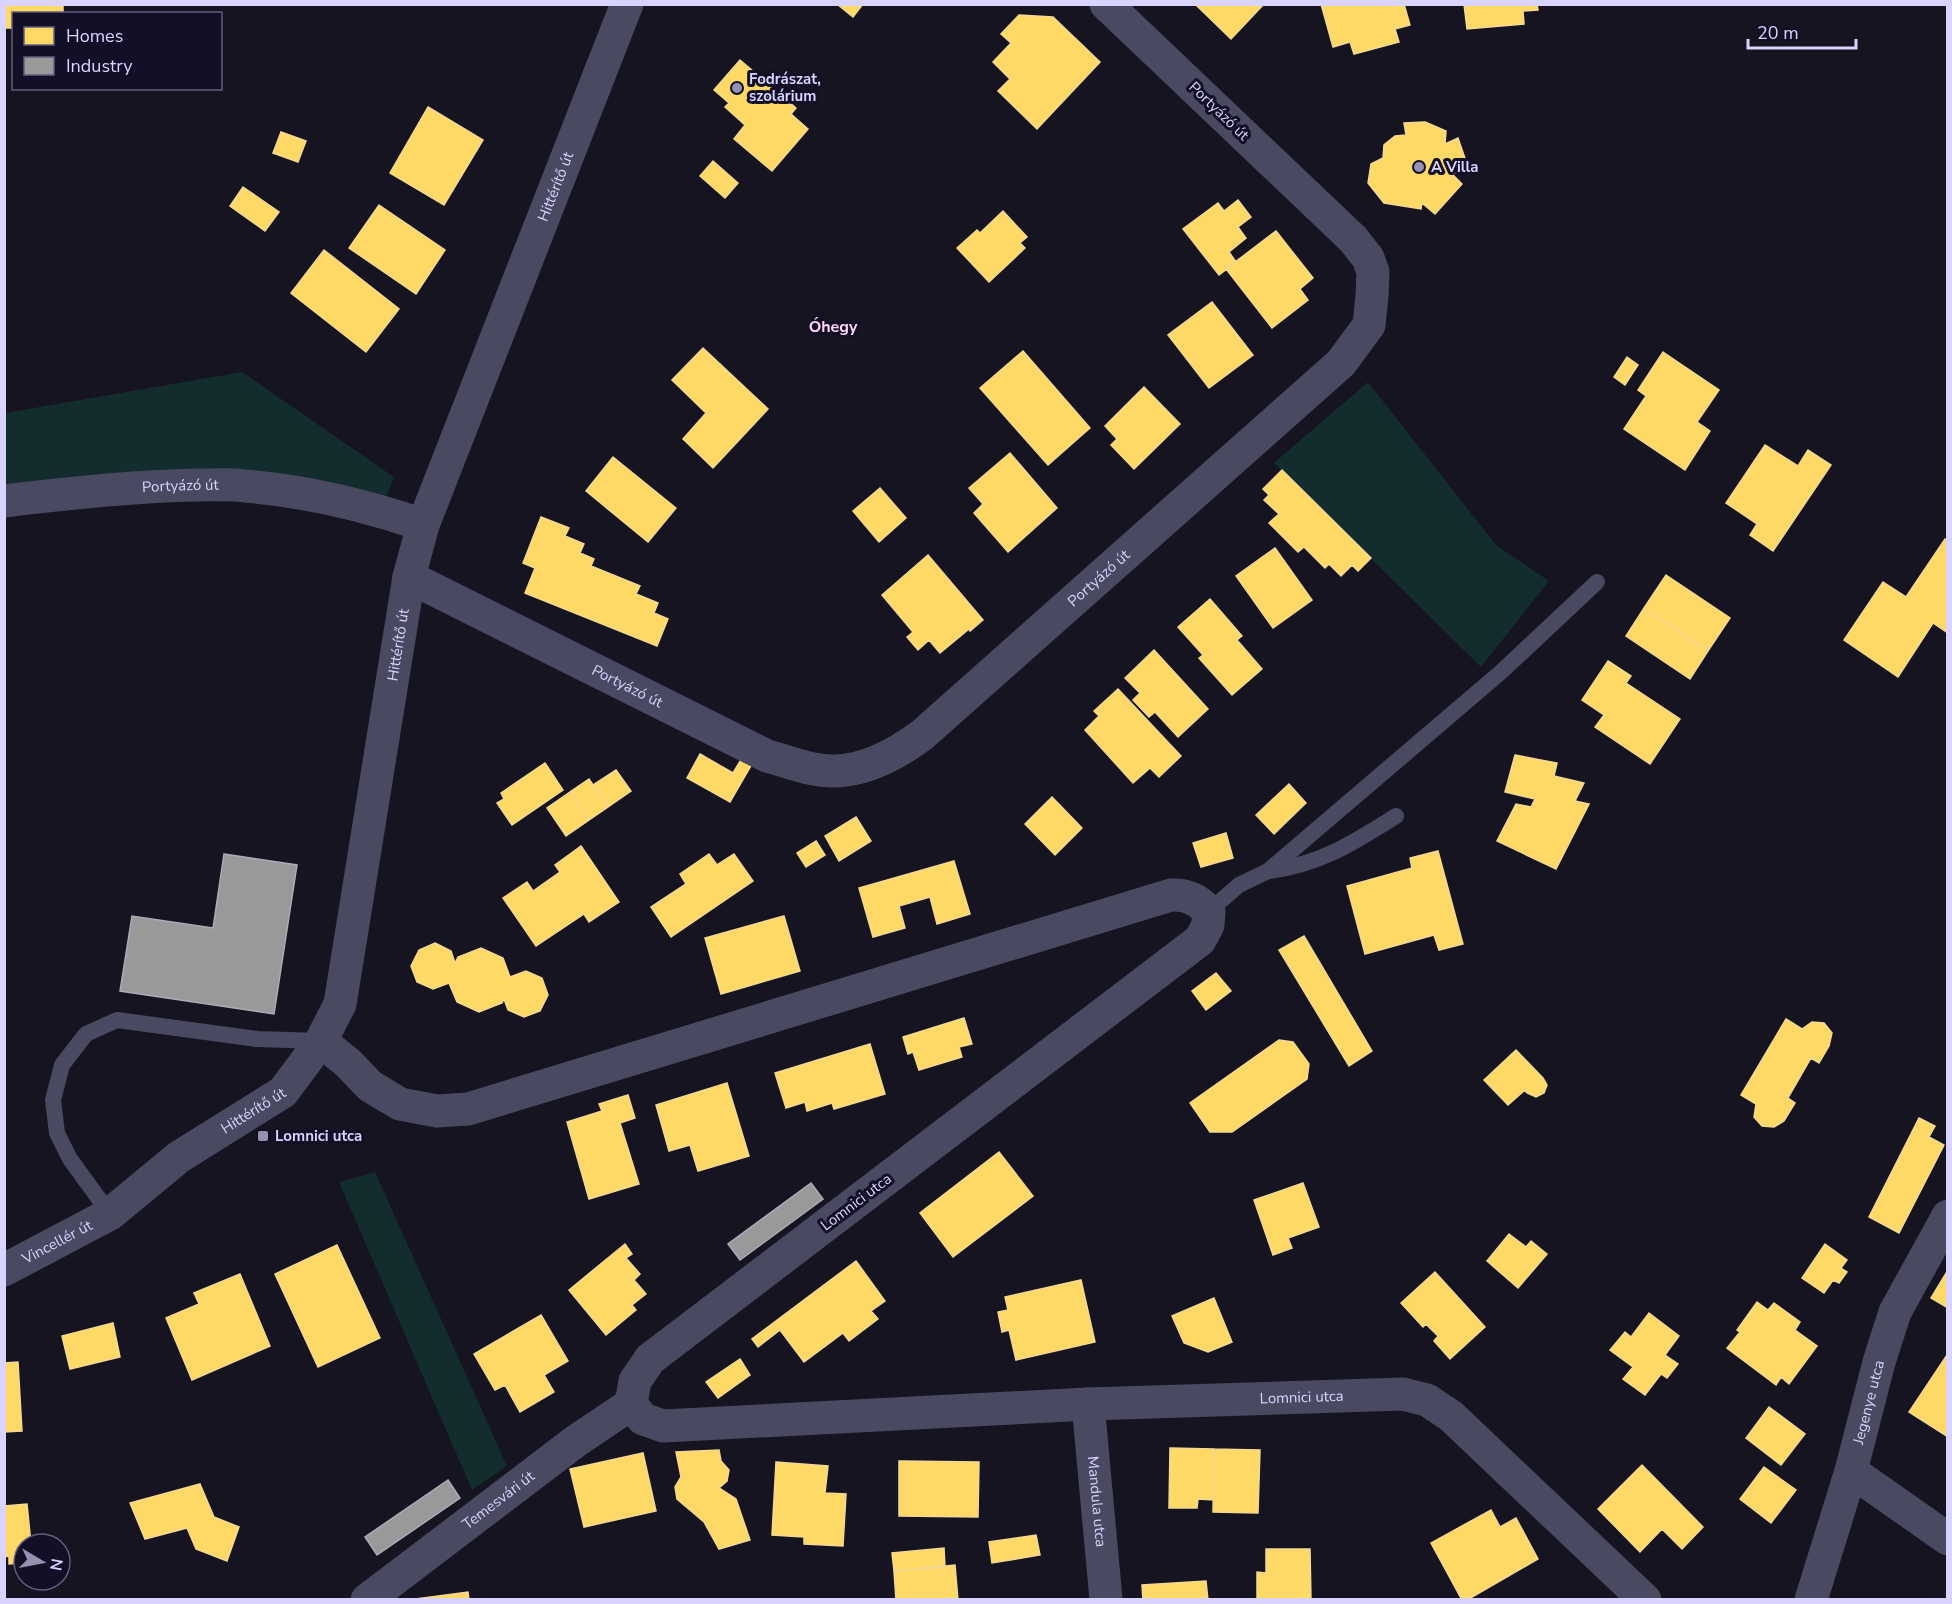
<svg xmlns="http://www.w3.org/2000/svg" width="1952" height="1604" font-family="'Nunito Sans',sans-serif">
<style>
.green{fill:#132c2d}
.homes{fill:#ffd966;stroke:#f4d894;stroke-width:1.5}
.industry{fill:#999;stroke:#acabb8;stroke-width:1.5}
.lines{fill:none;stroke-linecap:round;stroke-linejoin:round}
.lane{stroke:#4a4962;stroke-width:16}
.street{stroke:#4a4962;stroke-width:33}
.poi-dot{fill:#9591b1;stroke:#130f26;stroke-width:2}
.labels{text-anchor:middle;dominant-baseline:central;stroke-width:6;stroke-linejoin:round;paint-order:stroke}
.poi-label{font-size:15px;font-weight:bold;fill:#d9d4ff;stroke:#130f26;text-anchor:start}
.street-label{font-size:15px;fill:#d9d4ff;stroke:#130f26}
.neighbourhood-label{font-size:16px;font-weight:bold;fill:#ffd6f0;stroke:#130f26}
</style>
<rect width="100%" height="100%" fill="#161421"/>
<path class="green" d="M242,372L394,477L384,502L5,489V413Z
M1368,382L1496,545L1549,581L1481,667L1274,463Z
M375,1172L507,1466L472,1490L339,1182Z"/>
<path class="homes" d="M4,4H63V14H14V28H4Z
M837,4H863L853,17Z
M1195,4H1264L1231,39Z
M1321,4H1404L1410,25L1395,29L1399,42L1354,54L1350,42L1333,47Z
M1464,4H1537L1538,10L1523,11L1524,24L1467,29Z
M1019,15L1053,17L1100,62L1037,129L998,91L1010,79L993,62L1011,43L1001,34Z
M740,60L796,108L791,114L808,129L772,171L734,139L745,125L725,107L729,103L714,90Z
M428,107L483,140L444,205L390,173Z
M1425,122L1446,131L1445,144L1458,138L1469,170L1452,174L1462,184L1435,214L1422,203L1421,209L1384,203L1368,183L1371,164L1383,158L1384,145L1395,136L1406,135L1404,123Z
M281,132L306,141L298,162L273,153Z
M713,161L738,183L725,198L700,176Z
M243,187L279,212L265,231L230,206Z
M1238,200L1251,217L1238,227L1246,238L1229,252L1236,262L1219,275L1183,229L1218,203L1224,211Z
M379,205L445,250L416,294L349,248Z
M1003,211L1027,237L1020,243L1025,248L989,282L957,248L977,230L980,233Z
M1276,231L1313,278L1300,289L1308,300L1272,328L1226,269Z
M324,250L399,309L366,352L291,293Z
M1212,302L1253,355L1209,388L1168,335Z
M703,348L768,409L713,468L683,439L706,413L672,380Z
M1023,351L1090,428L1048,465L980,388Z
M1663,352L1719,390L1697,422L1710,431L1685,470L1624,429L1646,396L1638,390Z
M1627,357L1638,365L1625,385L1614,377Z
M1144,387L1180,424L1134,469L1111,445L1117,439L1105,426Z
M1765,445L1798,466L1808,450L1831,465L1773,551L1750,535L1757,524L1726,503Z
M1010,453L1057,508L1008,552L974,513L983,504L969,488Z
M613,457L676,508L648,542L586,491Z
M1282,470L1371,558L1358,571L1352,565L1341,576L1329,564L1325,568L1304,547L1298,552L1269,523L1279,514L1264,500L1269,495L1263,489Z
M880,488L906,518L879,542L853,511Z
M541,517L569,528L565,536L584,544L580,553L594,559L591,566L640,586L636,594L658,603L654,613L668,619L657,646L525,593L535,568L523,563Z
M1945,539L1948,541V633L1933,623L1898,677L1844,640L1883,582L1906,597Z
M1275,548L1312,600L1273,628L1236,576Z
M928,555L983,620L970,631L969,629L940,653L929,640L918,650L907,637L913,632L882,595Z
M1666,575L1730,618L1708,651L1644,608Z
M1210,599L1242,636L1237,640L1262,669L1232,695L1199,658L1203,655L1178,627Z
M1644,608L1708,651L1690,679L1626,636Z
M1154,650L1208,709L1178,737L1155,712L1149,717L1133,700L1140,693L1125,678Z
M1608,661L1631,676L1626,683L1680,719L1650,764L1595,727L1604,715L1582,700Z
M1118,689L1181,756L1159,777L1150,768L1133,783L1085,730L1099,716L1094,711Z
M700,754L733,773L742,758L752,764L730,802L687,778Z
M1515,755L1557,763L1554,776L1584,783L1575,801L1589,804L1556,869L1497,841L1516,804L1531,807L1535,799L1505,792Z
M545,763L563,790L512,825L497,803L504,799L501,793Z
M616,770L631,791L608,807L593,785Z
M589,779L608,807L589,820L570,792Z
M1289,784L1306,803L1274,834L1256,815Z
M570,792L589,820L566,836L547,808Z
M1052,797L1082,828L1055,855L1025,824Z
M856,817L871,841L839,861L825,836Z
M1226,833L1233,858L1201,867L1193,843Z
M816,841L825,855L806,867L797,853Z
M581,846L619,902L589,922L584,914L536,946L503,898L527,882L533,891L560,872L555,865Z
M1438,851L1463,944L1439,950L1434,935L1365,954L1347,886L1412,868L1410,858Z
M709,854L717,865L734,854L753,881L671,937L651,907L686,884L680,874Z
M954,861L970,914L937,924L930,897L899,906L905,928L873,937L859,888Z
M784,916L800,971L721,994L705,938Z
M1304,936L1372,1051L1349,1066L1279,950Z
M435,943L451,951L455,963L458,957L481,948L503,958L510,977L526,971L542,978L548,995L540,1011L524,1017L508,1010L504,999L502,1003L479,1012L457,1002L449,983L433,989L417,982L411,966L419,950Z
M1216,973L1231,991L1206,1010L1192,991Z
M964,1018L972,1044L959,1047L962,1057L919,1070L913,1052L908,1054L903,1037Z
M1786,1019L1802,1029L1812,1022L1824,1023L1832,1033L1829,1046L1819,1063L1811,1058L1788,1098L1795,1103L1784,1121L1774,1127L1762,1126L1754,1117L1756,1104L1741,1095Z
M1279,1040L1293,1042L1309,1064L1307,1079L1232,1132H1210L1190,1103Z
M870,1044L885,1094L834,1109L832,1103L807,1111L805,1102L786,1108L775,1073Z
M1516,1050L1543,1078L1547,1085L1544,1093L1536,1097L1527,1093L1525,1090L1508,1105L1484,1080Z
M727,1083L749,1156L698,1171L690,1145L669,1151L656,1105Z
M628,1095L635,1118L620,1123L639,1184L589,1199L567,1122L602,1111L599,1104Z
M1919,1118L1935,1126L1929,1137L1944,1145L1899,1233L1869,1217Z
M999,1152L1033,1196L953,1257L920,1213Z
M1303,1183L1319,1227L1288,1238L1292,1248L1273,1255L1254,1200Z
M1509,1234L1526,1247L1531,1241L1547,1254L1518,1288L1487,1261Z
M625,1244L632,1254L626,1258L640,1274L634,1280L646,1294L632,1305L636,1310L606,1335L569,1290Z
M1825,1244L1847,1260L1841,1268L1847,1272L1839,1283L1833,1280L1824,1293L1802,1278Z
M337,1245L380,1338L318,1367L275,1274Z
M856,1261L885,1301L871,1311L878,1319L849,1341L843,1333L804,1362L780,1330L758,1347L752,1339Z
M1948,1270V1308L1931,1298Z
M1435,1272L1485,1327L1450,1359L1434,1341L1438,1336L1426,1324L1423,1327L1401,1303Z
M240,1274L270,1346L192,1380L166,1318L199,1304L194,1293Z
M1081,1280L1095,1342L1016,1360L1009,1330L1002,1332L998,1312L1008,1310L1005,1297Z
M1214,1298L1232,1342L1208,1352L1184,1343L1172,1316Z
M1757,1302L1768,1310L1774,1303L1800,1322L1795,1330L1817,1346L1789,1384L1781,1377L1776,1385L1727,1348L1740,1332L1737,1330Z
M1649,1313L1679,1336L1665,1355L1678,1364L1667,1378L1661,1374L1645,1395L1623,1379L1633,1367L1610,1350L1625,1332L1631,1337Z
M541,1315L568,1361L544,1375L554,1392L520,1412L505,1385L495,1390L474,1354Z
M113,1323L120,1357L70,1369L62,1336Z
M1947,1355H1948V1437L1909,1412Z
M740,1359L750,1375L718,1398L706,1382Z
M18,1362L22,1431L4,1432V1363Z
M1769,1407L1805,1434L1781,1465L1746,1438Z
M1170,1448L1214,1449L1213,1500L1198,1499L1197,1508H1169Z
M1214,1449L1260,1450L1258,1513L1213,1512Z
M719,1450L721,1461L729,1470L727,1481L719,1488L736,1499L750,1540L719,1549L704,1522L677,1499L675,1487L681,1477L676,1452Z
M643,1453L656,1511L584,1527L570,1469Z
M899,1461L979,1462L978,1517L899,1516Z
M776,1462L828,1466L825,1493L846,1494L843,1546L804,1544V1537L772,1535Z
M1642,1465L1703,1527L1682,1549L1662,1529L1640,1552L1598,1509Z
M1764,1467L1796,1490L1771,1523L1740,1499Z
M200,1484L214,1517L239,1527L227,1561L196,1549L187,1528L145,1539L130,1503Z
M27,1504L31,1544H24V1563L9,1564V1556L4,1557V1506Z
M1491,1510L1500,1527L1516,1518L1538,1559L1467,1600H1462L1431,1543Z
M1036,1535L1040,1555L992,1563L989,1542Z
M944,1548L945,1567L894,1571L892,1553Z
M1266,1549H1310L1311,1600H1257V1572L1266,1573Z
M955,1565L958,1600H896L894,1571Z
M1206,1581L1208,1600H1143L1142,1585Z
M468,1592L469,1600H416V1599Z"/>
<path class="industry" d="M224,854L297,865L274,1014L120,991L132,916L213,928Z
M811,1183L823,1199L740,1260L728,1244Z
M448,1480L460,1498L377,1555L365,1537Z"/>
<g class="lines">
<path class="lane" d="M1269,871C1321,864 1353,843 1396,816
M1209,911L1239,885L1268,871L1501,672L1597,582
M110,1214L70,1159L57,1133L53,1100L62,1065L86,1034L117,1020L257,1039L321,1041"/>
<g class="street">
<path id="s1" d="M4,501C69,493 135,486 200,485C215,485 230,484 245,486C306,491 365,505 423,525"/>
<path id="s2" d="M409,577L767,756C790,762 813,772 836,771C867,770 899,752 922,735L1341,363L1369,325L1372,296L1373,272L1368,258L1353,239L1106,4"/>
<path id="s3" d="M321,1041L348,1063L370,1086L400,1104L437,1111L468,1109L1171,895C1188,894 1197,900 1209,911L1208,925L1200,940L650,1359L635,1381L631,1404L643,1419L663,1426L1088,1404L1403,1394L1427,1400L1451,1416L1645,1600"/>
<path id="s4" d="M4,1270L110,1214L179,1157L283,1092L321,1041L340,1004L409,577L423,525L627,4"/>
<path id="s5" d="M1088,1404L1106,1599"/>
<path d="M1851,1471L1948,1539"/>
<path id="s6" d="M367,1600L576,1441L631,1404"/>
<path id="s7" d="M1811,1600L1851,1471L1879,1362L1895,1312L1948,1216"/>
</g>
</g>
<g class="poi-dot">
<circle cx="737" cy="88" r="6"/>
<circle cx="1419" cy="167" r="6"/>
<rect x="257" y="1130" width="12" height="12" rx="3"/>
</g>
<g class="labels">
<g class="poi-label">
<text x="749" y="79">Fodrászat,<tspan x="749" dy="17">szolárium</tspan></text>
<text x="1431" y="167">A Villa</text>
<text x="275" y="1136">Lomnici utca</text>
</g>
<g class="street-label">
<text transform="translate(1219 111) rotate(44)">Portyázó út</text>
<text stroke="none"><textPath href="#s4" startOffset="1287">Hittérítő út</textPath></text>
<text stroke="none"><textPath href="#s1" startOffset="177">Portyázó út</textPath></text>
<text stroke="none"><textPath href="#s2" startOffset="802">Portyázó út</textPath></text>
<text stroke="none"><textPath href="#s4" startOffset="801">Hittérítő út</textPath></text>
<text stroke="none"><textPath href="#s2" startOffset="244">Portyázó út</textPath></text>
<text stroke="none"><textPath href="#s4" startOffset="297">Hittérítő út</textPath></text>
<text transform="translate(856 1202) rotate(-37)">Lomnici utca</text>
<text stroke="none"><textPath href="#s4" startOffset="60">Vincellér út</textPath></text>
<text stroke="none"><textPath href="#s3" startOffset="2400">Lomnici utca</textPath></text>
<text stroke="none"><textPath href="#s7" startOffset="206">Jegenye utca</textPath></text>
<text stroke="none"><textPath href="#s6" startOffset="165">Temesvári út</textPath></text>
<text stroke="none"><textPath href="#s5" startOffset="98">Mandula utca</textPath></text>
</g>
<g class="neighbourhood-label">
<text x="833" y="327">Óhegy</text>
</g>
</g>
<rect width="1952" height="1604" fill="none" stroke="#d9d4ff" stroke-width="12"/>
<rect x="12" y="12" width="210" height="78" fill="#130f26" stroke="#625e7d" stroke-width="1.5"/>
<rect x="24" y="27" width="30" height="18" fill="#ffd966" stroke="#625e7d" stroke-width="1.5"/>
<text x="66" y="42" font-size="18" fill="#d9d4ff">Homes</text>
<rect x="24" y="57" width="30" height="18" fill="#999999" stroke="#625e7d" stroke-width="1.5"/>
<text x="66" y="72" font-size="18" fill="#d9d4ff">Industry</text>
<g transform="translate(42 1562) rotate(100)"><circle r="28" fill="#130f26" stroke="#625e7d" stroke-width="1.5"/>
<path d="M0-4.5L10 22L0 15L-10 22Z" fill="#9591b1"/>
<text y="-9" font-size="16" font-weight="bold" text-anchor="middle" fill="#d9d4ff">N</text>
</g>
<path d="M1748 39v9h108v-9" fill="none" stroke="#d9d4ff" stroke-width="3"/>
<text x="1757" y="39" font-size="18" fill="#d9d4ff" stroke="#130f26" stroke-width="4.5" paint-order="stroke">20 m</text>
</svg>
